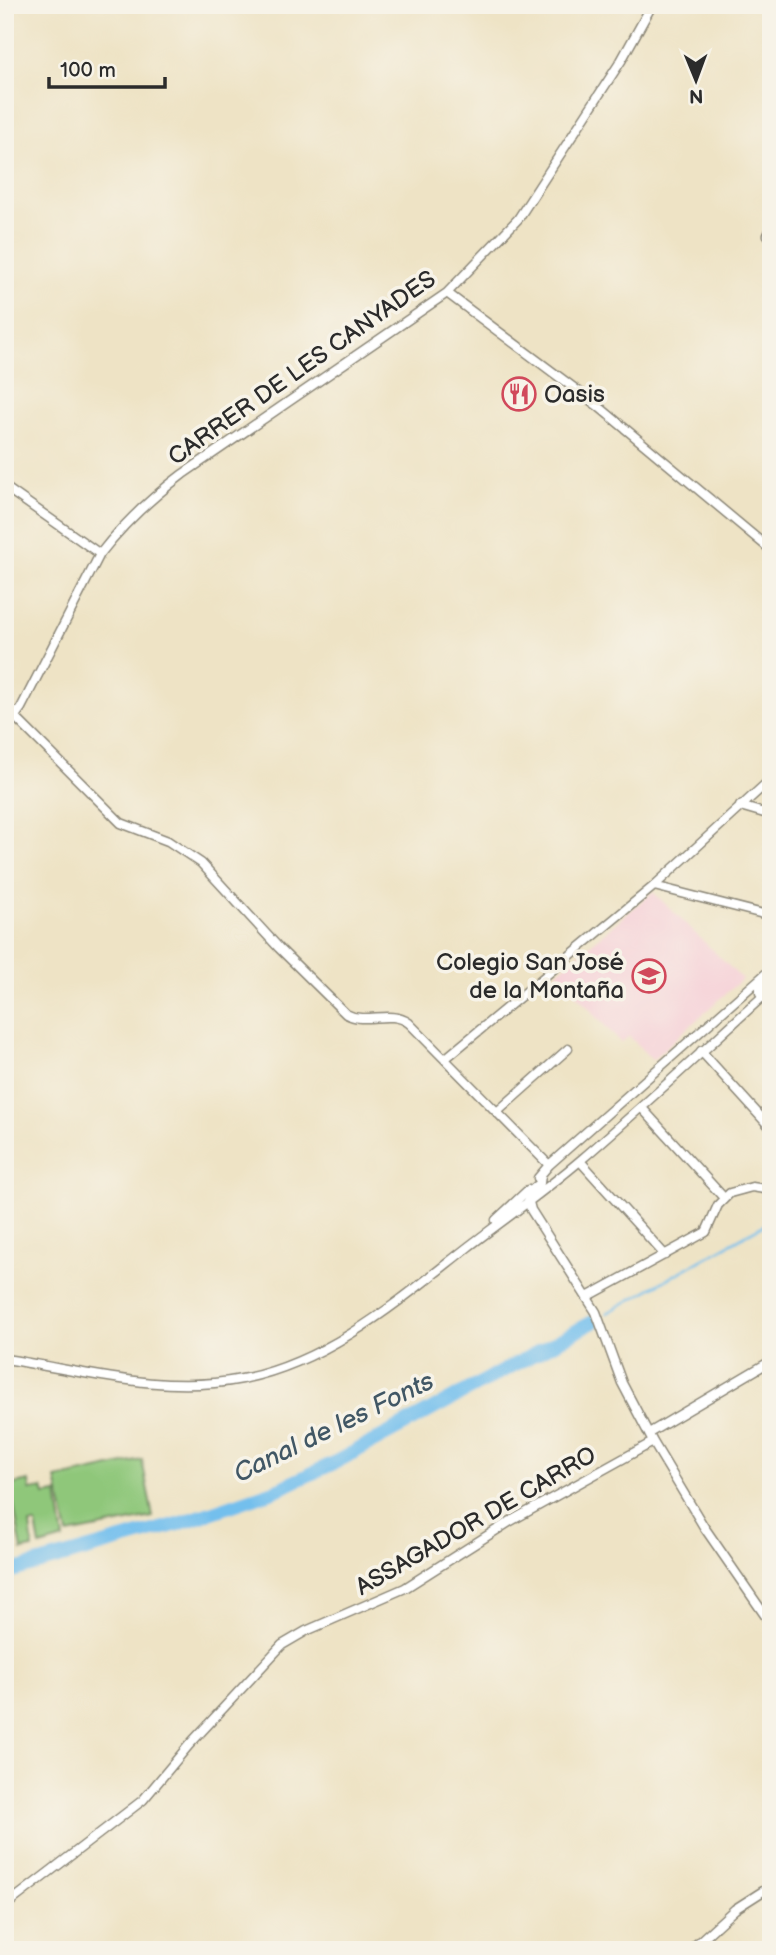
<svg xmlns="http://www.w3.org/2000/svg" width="776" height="1955" font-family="'Balsamiq Sans',sans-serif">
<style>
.built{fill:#f6cfd7}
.green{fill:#8fc77a;stroke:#5d7952;stroke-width:2}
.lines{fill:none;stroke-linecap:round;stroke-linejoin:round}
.stream{stroke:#73bfed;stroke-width:2.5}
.river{stroke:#73bfed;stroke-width:14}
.minor-casing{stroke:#8c8778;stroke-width:11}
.minor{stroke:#fff;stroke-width:8}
.labels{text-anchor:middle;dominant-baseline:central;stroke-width:7;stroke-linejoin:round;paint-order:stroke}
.street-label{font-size:24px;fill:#2b2b2b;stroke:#f7f3e8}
.poi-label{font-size:24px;fill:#2b2b2b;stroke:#f7f3e8;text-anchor:start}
.water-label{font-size:26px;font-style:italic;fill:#415765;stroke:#f7f3e8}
</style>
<rect width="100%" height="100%" fill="#f7f3e8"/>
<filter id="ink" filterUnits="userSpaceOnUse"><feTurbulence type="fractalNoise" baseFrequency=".0143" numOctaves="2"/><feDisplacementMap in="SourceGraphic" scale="14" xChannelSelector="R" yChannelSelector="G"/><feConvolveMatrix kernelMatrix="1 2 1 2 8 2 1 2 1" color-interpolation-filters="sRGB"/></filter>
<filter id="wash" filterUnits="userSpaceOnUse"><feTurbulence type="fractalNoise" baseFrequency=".00686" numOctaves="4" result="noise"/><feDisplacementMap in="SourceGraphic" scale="28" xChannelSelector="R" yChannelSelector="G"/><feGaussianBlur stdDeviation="1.57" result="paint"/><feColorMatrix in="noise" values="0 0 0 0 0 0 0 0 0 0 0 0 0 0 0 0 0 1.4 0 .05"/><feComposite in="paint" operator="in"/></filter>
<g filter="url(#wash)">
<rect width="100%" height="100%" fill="#eee3c5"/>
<path class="built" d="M653,892L742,979L652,1060L629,1036L621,1043L556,973Z"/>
<path class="green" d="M142,1460L153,1517L68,1534L56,1479Z
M29,1481L30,1490L43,1488L45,1495L57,1493L64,1539L40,1546L36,1524H30L33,1548L22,1550L10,1485Z"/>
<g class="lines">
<path class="stream" d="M607,1313L771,1221"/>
<path class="river" d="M5,1573L178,1524L274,1491L334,1463L593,1322"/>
</g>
</g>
<g filter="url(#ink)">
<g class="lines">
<defs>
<path id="minor" d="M771,229L768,235L771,238
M447,293L598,406L771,550
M5,487L100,554
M15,717L121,823L168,841L201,863L279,948L346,1014C366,1025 390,1009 409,1023L549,1165
M5,730L21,708L100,554C124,523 151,498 183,474L447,293L518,219L621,61L652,5
M740,806L771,815
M654,886L771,916
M766,979L760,985V993L771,1004
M701,1051L771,1128
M446,1058L654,886L771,779
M641,1107L724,1198
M497,1112L568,1049
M580,1161L665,1255
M541,1175L540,1183L527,1194L531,1210L596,1312L622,1383L653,1442L704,1527L771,1624
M538,1178L549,1165L771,969
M496,1220L528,1190
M587,1297L706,1232L718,1205L730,1193L752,1187L771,1190
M5,1359C83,1371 162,1395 242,1379C329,1362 400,1300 468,1247C506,1218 546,1190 582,1159C646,1104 708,1046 771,989
M649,1433L771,1361
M5,1906L143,1800L189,1745L282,1645L306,1631L405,1588L509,1522L653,1442
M690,1950L735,1909L771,1886"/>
</defs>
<use href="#minor" class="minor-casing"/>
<use href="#minor" class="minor"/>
</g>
</g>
<defs>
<symbol id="restaurant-ring" viewBox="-11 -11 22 22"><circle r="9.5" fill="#f7f3e8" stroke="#d1495b" stroke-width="1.5"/><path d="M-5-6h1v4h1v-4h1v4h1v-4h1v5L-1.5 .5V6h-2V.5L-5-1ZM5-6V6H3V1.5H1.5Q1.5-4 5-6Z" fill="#d1495b"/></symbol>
<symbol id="school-ring" viewBox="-11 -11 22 22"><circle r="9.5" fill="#f7f3e8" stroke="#d1495b" stroke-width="1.5"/><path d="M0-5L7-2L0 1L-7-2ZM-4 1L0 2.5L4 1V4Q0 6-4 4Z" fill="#d1495b"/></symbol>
</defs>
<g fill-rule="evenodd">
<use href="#restaurant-ring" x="500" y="375" width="38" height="38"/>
<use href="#school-ring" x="630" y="957" width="38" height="38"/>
</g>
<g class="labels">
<g class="street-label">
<text transform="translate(302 368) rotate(-35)">CARRER DE LES CANYADES</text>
<text transform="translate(476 1521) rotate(-30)">ASSAGADOR DE CARRO</text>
</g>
<g class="poi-label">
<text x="544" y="394">Oasis</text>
<text x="624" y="962" text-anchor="end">Colegio San José<tspan x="624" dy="28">de la Montaña</tspan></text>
</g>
<g class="water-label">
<text transform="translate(334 1428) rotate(-26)">Canal de les Fonts</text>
</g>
</g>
<rect width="776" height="1955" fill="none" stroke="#f7f3e8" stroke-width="28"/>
<g transform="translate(696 80) rotate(179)" stroke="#f7f3e8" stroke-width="5" paint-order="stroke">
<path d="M0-5L12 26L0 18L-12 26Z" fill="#2b2b2b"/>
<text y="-10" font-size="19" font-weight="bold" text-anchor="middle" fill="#2b2b2b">N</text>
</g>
<path d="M49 77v10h116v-10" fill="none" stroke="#2b2b2b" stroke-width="3.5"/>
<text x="60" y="77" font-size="21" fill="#2b2b2b" stroke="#f7f3e8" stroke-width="5" paint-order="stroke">100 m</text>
</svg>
